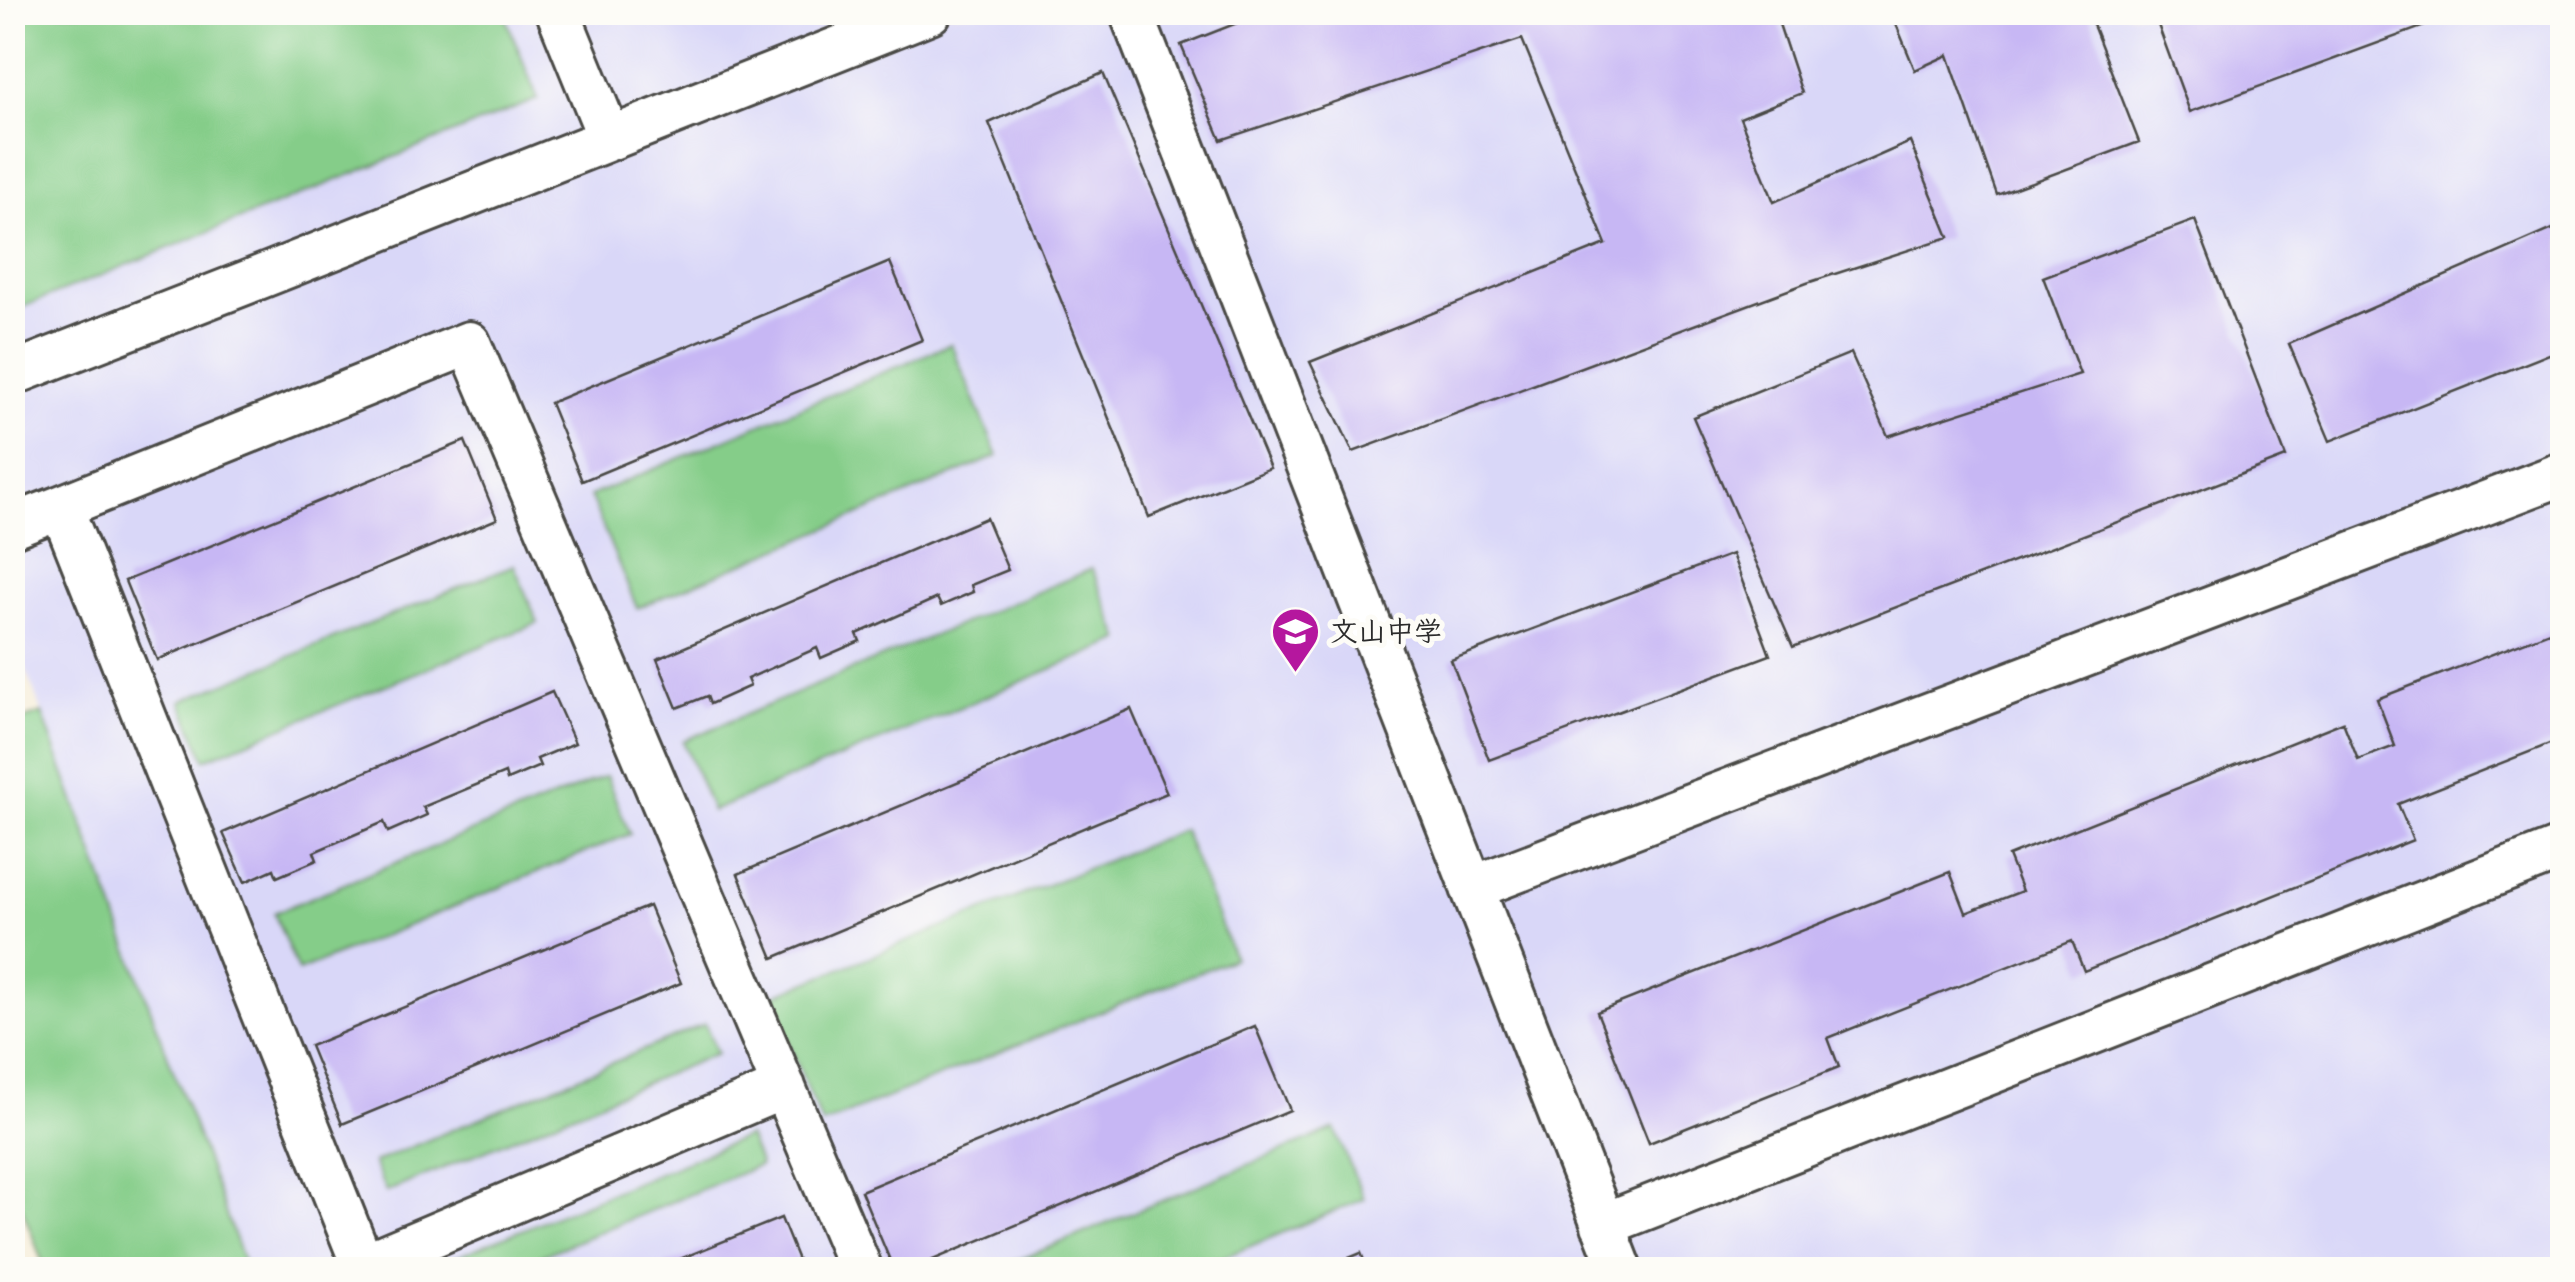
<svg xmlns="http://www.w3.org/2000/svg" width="2575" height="1282" font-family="'Balsamiq Sans','LXGW WenKai TC',sans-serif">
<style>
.built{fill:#d9d7f8}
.green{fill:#85cd89;stroke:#587c5a;stroke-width:2.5}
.building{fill:#c7b7f4}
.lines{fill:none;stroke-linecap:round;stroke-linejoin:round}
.minor-casing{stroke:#494845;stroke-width:48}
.minor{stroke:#fff;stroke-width:42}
.labels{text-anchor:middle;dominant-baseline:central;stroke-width:10;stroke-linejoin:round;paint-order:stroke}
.poi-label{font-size:28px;fill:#2b2b2b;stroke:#fdfcf7;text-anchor:start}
</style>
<rect width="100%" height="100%" fill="#fdfcf7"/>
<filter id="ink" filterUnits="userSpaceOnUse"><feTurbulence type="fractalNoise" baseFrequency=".01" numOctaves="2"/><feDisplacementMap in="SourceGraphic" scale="20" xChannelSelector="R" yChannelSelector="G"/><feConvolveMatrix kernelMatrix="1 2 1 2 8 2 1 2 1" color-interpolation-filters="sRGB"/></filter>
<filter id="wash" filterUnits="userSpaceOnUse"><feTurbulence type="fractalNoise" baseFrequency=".0048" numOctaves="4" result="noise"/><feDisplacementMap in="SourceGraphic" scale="40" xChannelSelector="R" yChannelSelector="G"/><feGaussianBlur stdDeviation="2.25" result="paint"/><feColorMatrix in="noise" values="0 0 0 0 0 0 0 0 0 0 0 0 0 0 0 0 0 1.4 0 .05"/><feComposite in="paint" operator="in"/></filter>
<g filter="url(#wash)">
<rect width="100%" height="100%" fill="#f6edd9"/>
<path class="built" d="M13,13H2562V1269H246L13,634Z"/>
<path class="green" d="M13,12L504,13L538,99L13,311Z
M951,344L998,456L637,608L590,496Z
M514,565L538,623L205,759L181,701Z
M1092,569L1121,640L712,811L683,741Z
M42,713L246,1269H45L13,1184V723Z
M606,776L630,834L298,971L274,913Z
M1183,830L1234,958L822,1124L770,997Z
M705,1024L717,1053L386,1192L373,1163Z
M1335,1129L1364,1199L1195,1269H997Z
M748,1136L760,1165L510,1269H427Z"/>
<g id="blocks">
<path class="building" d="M1265,12H1775L1802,93L1740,118L1774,202L1910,142L1949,237L1807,283L1353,452L1310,362L1606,244L1522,39L1221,140L1181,45Z
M1891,12H2088L2139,142L1997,195L1948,55L1915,70Z
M2159,12H2460V13L2190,112L2154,14Z
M1103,73L1270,468L1149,517L989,123Z
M2195,220L2286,457L1793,647L1693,417L1851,353L1888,436L2080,374L2043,277Z
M2562,225V349L2330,441L2289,344Z
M890,262L922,340L582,481L550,403Z
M465,441L497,519L157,660L125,581Z
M986,518L1008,570L971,585L973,592L941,606L937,598L857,634L860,641L821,658L817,648L747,679L750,686L710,704L707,696L677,708L657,659Z
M1732,554L1770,655L1489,760L1451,660Z
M2562,627V739L2398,804L2413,840L2084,971L2072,941L1828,1038L1839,1067L1649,1143L1597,1012L1950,872L1966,913L2022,891L2008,856L2343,722L2358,760L2395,746L2377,699Z
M552,692L575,743L537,759L540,766L507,780L505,773L423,807L427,815L388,832L384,822L314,852L317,860L277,877L274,869L245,882L223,833Z
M1131,709L1167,793L773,958L738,874Z
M649,906L681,983L342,1124L310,1046Z
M1255,1026L1290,1110L909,1270H894L861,1191Z
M781,1218L802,1270H655V1269Z
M1361,1253L1368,1270H1322V1269Z"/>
</g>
</g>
<g filter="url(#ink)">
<use href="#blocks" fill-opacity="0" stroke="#494845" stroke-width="2.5"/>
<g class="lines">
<defs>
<path id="minor" d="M558,12L609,137
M1131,12L1621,1270
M12,374C319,256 623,131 930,12
M61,507L469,343L861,1270
M12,526L61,507L365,1270
M1472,888L2562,474
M1603,1225L2562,848
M363,1265L784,1087"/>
</defs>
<use href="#minor" class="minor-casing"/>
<use href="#minor" class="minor"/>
</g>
</g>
<defs>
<symbol id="school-pin" viewBox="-11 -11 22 30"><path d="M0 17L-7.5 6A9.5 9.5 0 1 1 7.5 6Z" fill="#b5179e" stroke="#fdfcf7"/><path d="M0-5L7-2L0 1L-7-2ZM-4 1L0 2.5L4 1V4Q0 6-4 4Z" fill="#fff"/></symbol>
</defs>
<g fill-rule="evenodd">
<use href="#school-pin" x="1268" y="604" width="55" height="75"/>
</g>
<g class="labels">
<g class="poi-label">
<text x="1330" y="632">文山中学</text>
</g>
</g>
<rect width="2575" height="1282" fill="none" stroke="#fdfcf7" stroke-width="50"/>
</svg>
